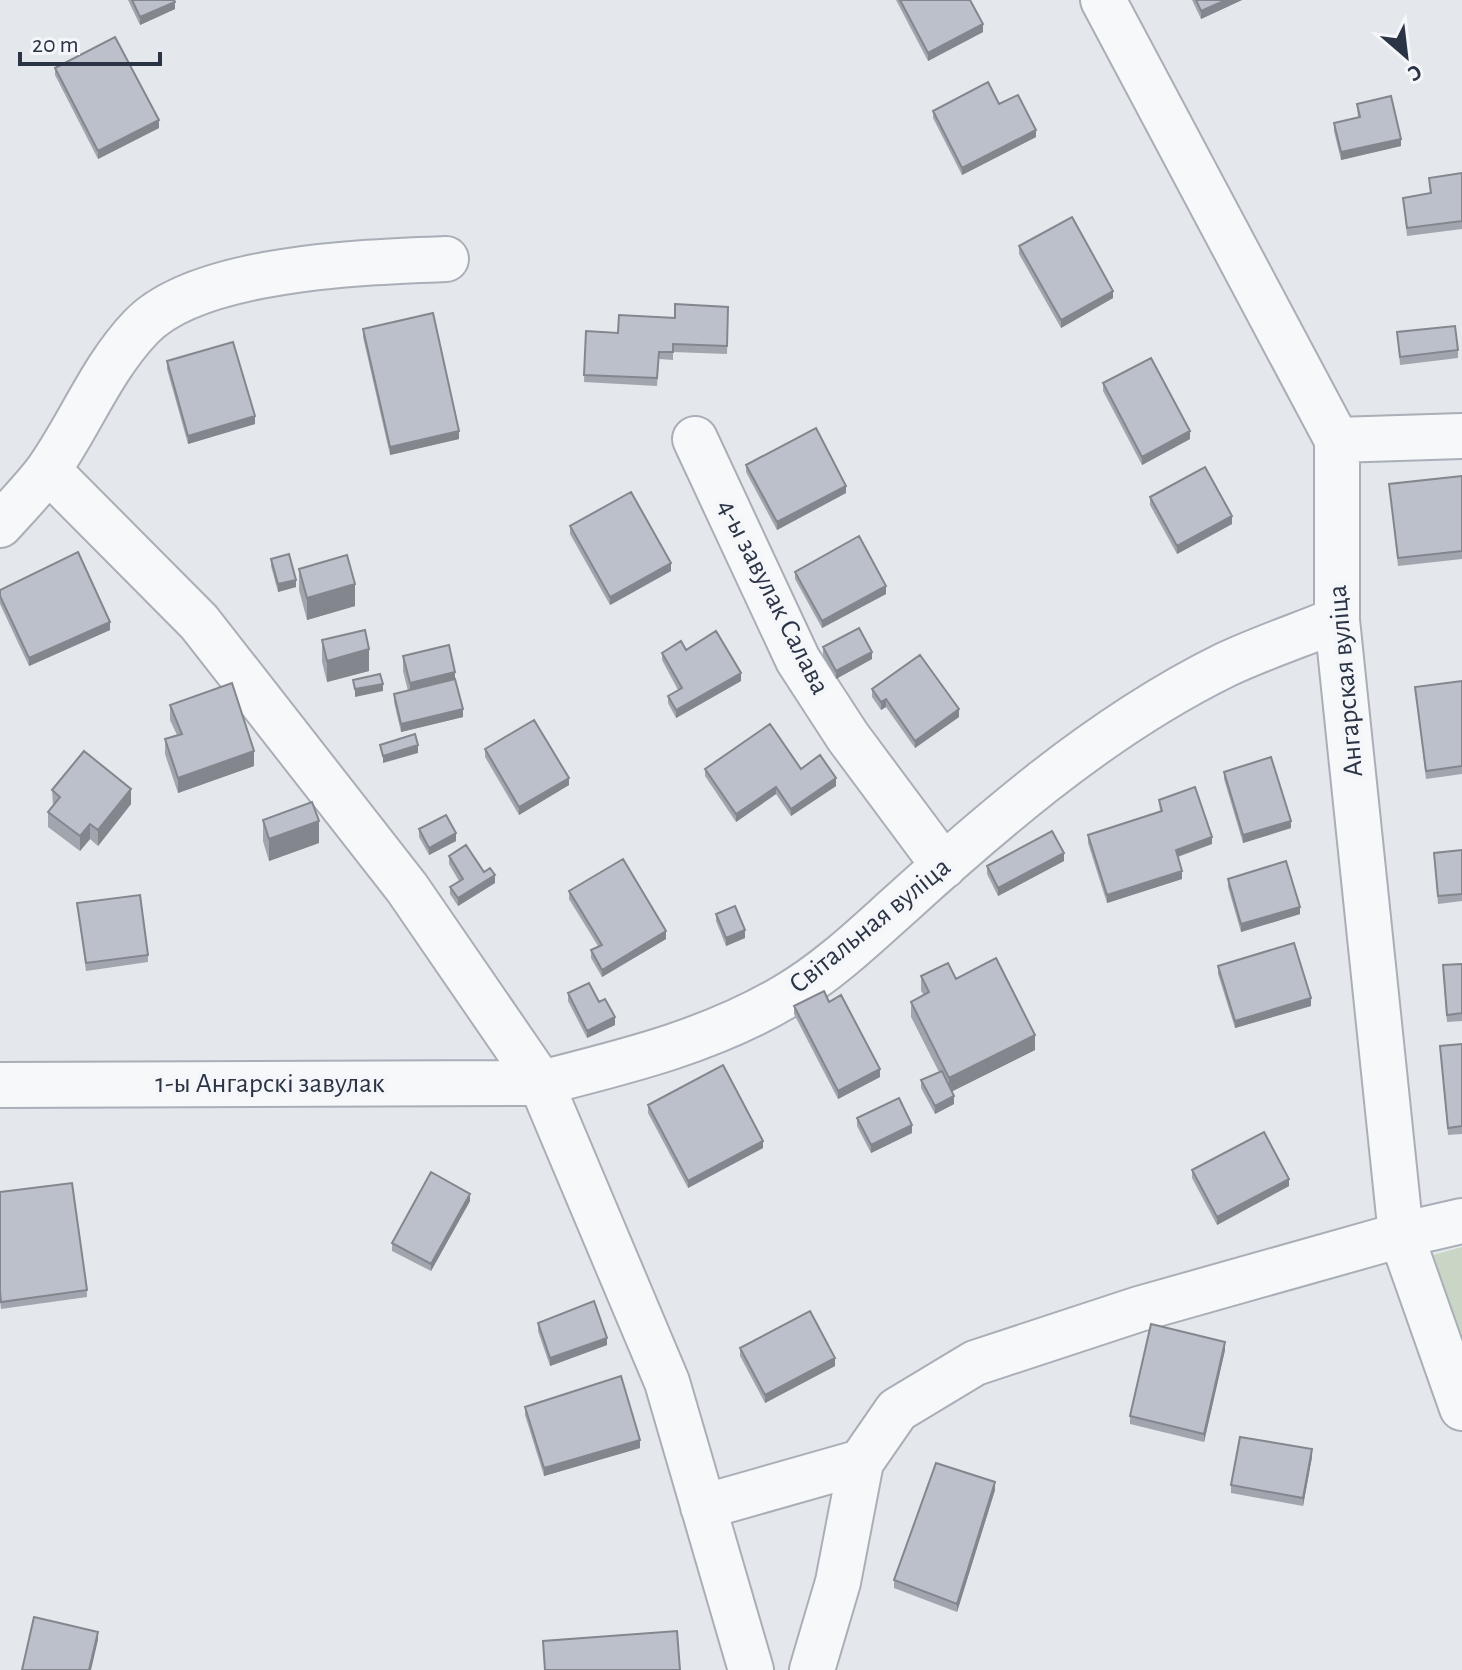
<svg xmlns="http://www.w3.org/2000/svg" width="1462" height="1670" font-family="'Alegreya Sans',sans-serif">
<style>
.green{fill:#c9d6c5}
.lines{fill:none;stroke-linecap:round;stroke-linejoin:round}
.minor-casing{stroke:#a9aeb7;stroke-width:48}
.minor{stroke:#f7f8fa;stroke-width:44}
.wall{fill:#a1a5ae}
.shaded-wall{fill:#83868d}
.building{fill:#bbc0ca;stroke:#83868d;stroke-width:2}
.labels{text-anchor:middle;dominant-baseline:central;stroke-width:8;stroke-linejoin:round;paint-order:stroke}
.street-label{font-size:28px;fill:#2b3445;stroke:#f4f6f9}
</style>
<rect width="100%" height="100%" fill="#e4e7ec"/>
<path class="green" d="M1462,1247V1348L1429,1256Z"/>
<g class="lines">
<defs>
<path id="minor" d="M1103,0L1337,440V620L1401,1235L1462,1408
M695,439L798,660L848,737L944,866
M1337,440L1462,436
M48,470L199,622L407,888L541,1083
M0,525C16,507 34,489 48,470C81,423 101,369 141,327C198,267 366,262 446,259
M0,1085L541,1083
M703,1507L861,1462
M751,1670L667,1382L541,1083C624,1062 711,1041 786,996C829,971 866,935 903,902C948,861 994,821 1042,783C1098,739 1160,697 1225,665C1261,648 1300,635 1337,620
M812,1670L838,1582L861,1462L897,1410L975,1363L1139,1309L1401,1235L1462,1221"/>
</defs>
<use href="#minor" class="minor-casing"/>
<use href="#minor" class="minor"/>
</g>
<path class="wall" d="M128,0H174L175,9L140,25Z
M896,0H970L983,32L928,61Z
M1192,0H1242L1201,19Z
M55,68L159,128L98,159L55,75Z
M1357,104L1401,146L1341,160L1334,131V123L1358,118Z
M933,111L1036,137L962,175L933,118Z
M1462,173V229L1407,236L1403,198L1430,193L1429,178Z
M1019,246L1113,298L1061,328L1019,254Z
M728,307L727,354L673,352V360L659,359L657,386L584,382L586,331L618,333L675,318Z
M363,329L459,439L390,455L363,337Z
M1397,332L1458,350V358L1400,365Z
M167,361L255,424L188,444L167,369Z
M1103,383L1190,439L1142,465L1103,391Z
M746,465L846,493L777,530L746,472Z
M1462,476V559L1398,566L1389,484Z
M1150,497L1232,524L1177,554L1150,505Z
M570,526L671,571L610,605L570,534Z
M271,559L296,587L278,592L271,566Z
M299,569L355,606L307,620L299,590Z
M795,572L886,594L822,628L795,579Z
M0,590L110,630L29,666L0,604Z
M322,640L369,671L327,682L322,662Z
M823,647L872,659L836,679L823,655Z
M686,650L741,681L676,718L668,703V696L678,690L662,660V653Z
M403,656L455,679L463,717L401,732L394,702V694L408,691L403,671Z
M1462,681V774L1426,779L1415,687Z
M872,689L959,717L915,748L886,707L881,710L872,697Z
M170,705L254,766L178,793L165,754V739L177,735L170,720Z
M485,749L569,785L519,815L485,757Z
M705,769H801L836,786L791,816L776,794L736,822L705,776Z
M1224,772L1291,828L1243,843L1224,779Z
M52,790L131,804L98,846L90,839L80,851L48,827V812L53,806Z
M1159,800L1212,844L1178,857L1182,879L1107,903L1088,843V835L1160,812Z
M263,820L319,843L269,861L263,841Z
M419,829L456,841L429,855L419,837Z
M1462,850V901L1438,904L1434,853Z
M449,856L484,872L495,883L458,906L450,894V887L459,881L449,864Z
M1064,861L998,896L987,874V866Z
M1228,879L1300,914L1241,932L1228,887Z
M569,891L666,939L602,977L591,958V950L598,946L569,899Z
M77,903L148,955V962L86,971Z
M716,914L745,938L726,946L716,921Z
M1462,964V1021L1447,1022L1443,973Z
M1218,966L1311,1006L1235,1028L1218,974Z
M921,976L956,979L1035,1050L952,1091L954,1104L935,1114L921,1088V1080L939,1072L911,1017V1002L924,995L921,991Z
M568,993L599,1002L615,1025L587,1038L568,1001Z
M829,1002L880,1077L838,1099L794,1014V1006Z
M1462,1044V1134L1448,1135L1440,1046Z
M648,1105L763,1148L688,1188L648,1113Z
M857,1118L912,1133L871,1153L857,1126Z
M1192,1170L1289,1186L1217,1225L1192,1178Z
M0,1192L87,1290V1297L1,1309L0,1299Z
M470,1201L431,1271L392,1251V1243Z
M538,1323L607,1345L550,1366L538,1331Z
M740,1348L835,1366L765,1403L740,1356Z
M1225,1350L1204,1442L1130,1424V1416Z
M525,1407L640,1448L544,1476L525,1415Z
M1312,1457L1303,1506L1231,1493V1485Z
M995,1490L957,1612L894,1588V1580Z"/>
<path class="shaded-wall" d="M1226,0H1242L1201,19V11Z
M175,2V9L140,25V17Z
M983,24V32L928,61V53Z
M159,120V128L98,159V151Z
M1036,130V137L962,175V168Z
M1401,139V146L1341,160V152Z
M1113,291V298L1061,328V320Z
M255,416V424L188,444V436Z
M459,431V439L390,455V447Z
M1190,431V439L1142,465V457Z
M846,486V493L777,530V522Z
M1232,516V524L1177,554V546Z
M671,563V571L610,605V597Z
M296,580V587L278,592V584Z
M355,584V606L307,620V598Z
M886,586V594L822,628V621Z
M110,622V630L29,666V658Z
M369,649V671L327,682V661Z
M872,652V659L836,679V671Z
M455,672V687L410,698V683Z
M741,673V681L676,718V710Z
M383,684V691L355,697V689Z
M886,699V707L881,710V702Z
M463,709V717L401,732V724Z
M959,709V717L915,748V741Z
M418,745V753L383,763V756Z
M254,751V766L178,793V778Z
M569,778V785L519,815V807Z
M836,778V786L791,816V809Z
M776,787V794L736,822V814Z
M131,789V804L98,846V830Z
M319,821V843L269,861V839Z
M1291,821V828L1243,843V835Z
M90,824V839L80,851V836Z
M456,833V841L429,855V848Z
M1212,837V844L1176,857V850Z
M1064,853V861L998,896V888Z
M1182,871V879L1107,903V895Z
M495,875V883L458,906V898Z
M1300,907V914L1241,932V924Z
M745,930V938L726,946V938Z
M666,931V939L602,977V970Z
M1311,998V1006L1235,1028V1021Z
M615,1017V1025L587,1038V1031Z
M1035,1035V1050L949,1093V1078Z
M880,1069V1077L838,1099V1091Z
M954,1096V1104L935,1114V1106Z
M912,1125V1133L871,1153V1145Z
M763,1141V1148L688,1188V1181Z
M1289,1179V1186L1217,1225V1217Z
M470,1194V1201L431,1271V1264Z
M607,1338V1345L550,1366V1358Z
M1225,1342V1350L1204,1442V1434Z
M835,1358V1366L765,1403V1395Z
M640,1440V1448L544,1476V1468Z
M1312,1449V1457L1303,1506V1498Z
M995,1482V1490L957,1612V1604Z
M98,1632V1640L91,1670H89Z"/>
<path class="building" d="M132,0H174L175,2L140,17Z
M900,0H970L983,24L928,53Z
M1196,0H1226L1201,11Z
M115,37L159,120L98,151L55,68Z
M988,82L999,104L1018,95L1036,130L962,168L933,111Z
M1391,96L1401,139L1341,152L1334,123L1360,117L1357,104Z
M1462,173V221L1407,228L1403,198L1431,193L1429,178Z
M1072,217L1113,291L1061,320L1019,246Z
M675,304L728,307L727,346L673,344V352H659L657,378L584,375L586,331L618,333L619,315L675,318Z
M433,313L459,431L390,447L363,329Z
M1455,326L1458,350L1400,357L1397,332Z
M233,342L255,416L188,436L167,361Z
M1151,358L1190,431L1142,457L1103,383Z
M816,428L846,486L777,522L746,465Z
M1205,467L1232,516L1177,546L1150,497Z
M1462,476V551L1398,558L1389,484Z
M631,492L671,563L610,597L570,526Z
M859,536L886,586L822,621L795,572Z
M78,552L110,622L29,658L0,596V590Z
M289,554L296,580L278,584L271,559Z
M347,555L355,584L307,598L299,569Z
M859,628L872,652L836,671L823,647Z
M365,630L369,649L327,661L322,640Z
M716,631L741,673L676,710L668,696L682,688L662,653L681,641L686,650Z
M449,645L455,672L410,683L403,656Z
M920,655L959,709L915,741L886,699L881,702L872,689Z
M380,674L383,684L355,689L353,680Z
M455,679L463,709L401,724L394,694Z
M1462,681V766L1426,771L1415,687Z
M232,683L254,751L178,778L165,739L182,734L170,705Z
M534,720L569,778L519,807L485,749Z
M770,724L801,769L820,755L836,778L791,809L776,787L736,814L705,769Z
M415,734L418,745L383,756L380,745Z
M84,751L131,789L98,830L90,824L80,836L48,812L60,797L52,790Z
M1271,757L1291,821L1243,835L1224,772Z
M1195,787L1212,837L1176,850L1182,871L1107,895L1088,835L1162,811L1159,800Z
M312,802L319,821L269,839L263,820Z
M446,815L456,833L429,848L419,829Z
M1052,831L1064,853L998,888L987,866Z
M466,845L484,872L490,868L495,875L458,898L450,887L463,879L449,856Z
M1462,850V894L1438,896L1434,853Z
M623,859L666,931L602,970L591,950L602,945L569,891Z
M1286,861L1300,907L1241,924L1228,879Z
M140,895L148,955L86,963L77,903Z
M735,906L745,930L726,938L716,914Z
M1294,943L1311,998L1235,1021L1218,966Z
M996,958L1035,1035L949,1078L911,1002L929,992L921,976L948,963L956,979Z
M1462,964V1013L1447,1015L1443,965Z
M589,983L599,1002L605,999L615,1017L587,1031L568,993Z
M824,991L829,1002L841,995L880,1069L838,1091L794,1006Z
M1462,1044V1126L1448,1128L1440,1046Z
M723,1065L763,1141L688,1181L648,1105Z
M942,1071L954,1096L935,1106L921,1080Z
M899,1098L912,1125L871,1145L857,1118Z
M1264,1132L1289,1179L1217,1217L1192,1170Z
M431,1172L470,1194L431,1264L392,1243Z
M72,1183L87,1290L1,1302L0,1291V1192Z
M594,1301L607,1338L550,1358L538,1323Z
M810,1311L835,1358L765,1395L740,1348Z
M1151,1324L1225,1342L1204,1434L1130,1416Z
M621,1376L640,1440L544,1468L525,1407Z
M1240,1437L1312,1449L1303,1498L1231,1485Z
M936,1463L995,1482L957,1604L894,1580Z
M34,1617L98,1632L89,1670H22Z
M677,1631L680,1670H545L543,1641Z"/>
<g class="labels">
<g class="street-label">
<text transform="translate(773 597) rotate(63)">4-ы завулак Салава</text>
<text transform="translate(1346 681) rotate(-95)">Ангарская вуліца</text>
<text transform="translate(870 926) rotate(-39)">Світальная вуліца</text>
<text x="270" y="1084">1-ы Ангарскі завулак</text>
</g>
</g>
<g transform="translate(1406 56) rotate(152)" stroke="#f4f6f9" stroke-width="6" paint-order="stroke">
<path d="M0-6L14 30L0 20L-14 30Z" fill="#2b3445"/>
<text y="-12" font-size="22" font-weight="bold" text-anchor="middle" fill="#2b3445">С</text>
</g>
<path d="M20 52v12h140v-12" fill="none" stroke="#2b3445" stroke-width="4"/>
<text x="32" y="52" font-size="24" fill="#2b3445" stroke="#f4f6f9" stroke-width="6" paint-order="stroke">20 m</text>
</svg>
